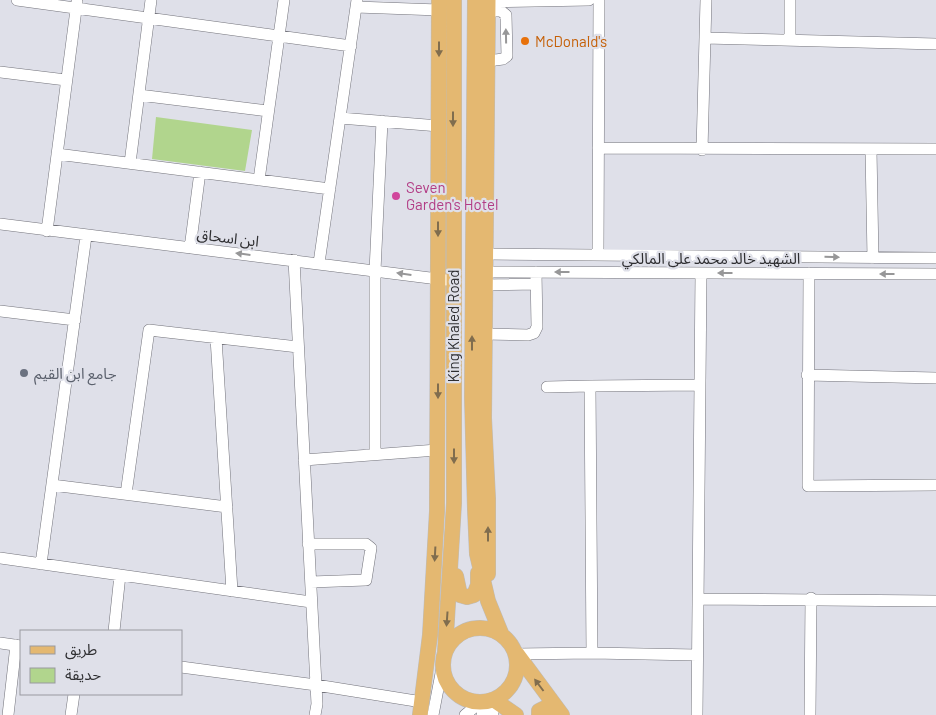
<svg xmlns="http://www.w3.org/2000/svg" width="936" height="715" font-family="Barlow,'Noto Sans Arabic',sans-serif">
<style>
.green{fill:#b1d58d}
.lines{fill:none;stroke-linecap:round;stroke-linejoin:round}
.minor-casing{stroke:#73737b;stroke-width:12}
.major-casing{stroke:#bcbcbd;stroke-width:16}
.minor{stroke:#fff;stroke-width:11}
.major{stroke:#e4b871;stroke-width:15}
.oneway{fill:#979798}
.oneway2{fill:#806d4e}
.food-dot{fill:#e8710a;stroke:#dfe0e9;stroke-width:2}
.hotel-dot{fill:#d1479c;stroke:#dfe0e9;stroke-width:2}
.worship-dot{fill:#6b7280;stroke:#dfe0e9;stroke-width:2}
.labels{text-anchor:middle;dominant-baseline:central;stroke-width:4.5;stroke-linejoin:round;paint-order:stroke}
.food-label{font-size:15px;fill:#c56008;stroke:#dfe0e9;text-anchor:start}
.hotel-label{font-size:15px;fill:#b23c85;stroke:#dfe0e9;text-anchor:start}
.street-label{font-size:15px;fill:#2f2f32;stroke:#dfe0e9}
.worship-label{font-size:15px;fill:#5b616d;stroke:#dfe0e9;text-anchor:start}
</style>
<rect width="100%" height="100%" fill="#dfe0e9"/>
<path class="green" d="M156,117L252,130L245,171L152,159Z"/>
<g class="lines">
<defs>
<path id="minor" d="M17,0L351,46
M488,2L589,0
M356,7L439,10
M705,38L936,44
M790,40V0
M488,61L503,59L507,56L506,15L501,11H488
M0,72L66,80
M139,95L268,111
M340,118L439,126
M598,148L936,149
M702,150L706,0
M871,150L873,258
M57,154L330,189
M130,163L151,0
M259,180L284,0
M0,224L446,280
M47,231L77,2
M190,248L200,172
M486,254L936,258
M598,254L599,0
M294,260L317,704L315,715
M319,263L357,0
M486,272L936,274
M809,273L808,486L936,485
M486,285L536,284
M0,311L75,320
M485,334L528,335L534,333L537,327L536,272
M216,338L232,591
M807,375L936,378
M590,386L700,385
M547,387L590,386L592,653
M375,454V271L382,121
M304,460L437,450
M52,485L227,507
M126,494L149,330L298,347
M308,544H366L371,548L366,580L311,582
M0,558L311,602
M41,564L86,236
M698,599L936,601
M114,631L120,575
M0,643L21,646
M517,654L592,653L697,655
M181,667L316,685L422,702
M492,701L493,715
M8,715L16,645
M71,715L74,694
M433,715L443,663
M465,715L481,702
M482,715L485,702
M697,715L701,273
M810,715L811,598"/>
<path id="major" d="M475,0L472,397L475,509L477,554L488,601L501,633
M488,0L484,418L488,499V574
M456,576L460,595L467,597L474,595L478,585V573
M443 665a37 37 0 1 1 74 0a37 37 0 1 1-74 0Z
M445,652L454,503V0
M517,654L562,715
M494,700L516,715
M420,715L430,635L437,511L439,0
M539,715V711L545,708L552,715"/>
</defs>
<use href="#minor" class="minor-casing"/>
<use href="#major" class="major-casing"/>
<use href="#minor" class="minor"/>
<use href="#major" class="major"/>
</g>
<defs><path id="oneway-solid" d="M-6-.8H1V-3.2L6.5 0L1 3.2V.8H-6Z" transform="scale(1.25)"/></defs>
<g class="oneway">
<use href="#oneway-solid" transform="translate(506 36) rotate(-91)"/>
<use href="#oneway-solid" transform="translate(243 254) rotate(-173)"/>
<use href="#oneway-solid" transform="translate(832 257) rotate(1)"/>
<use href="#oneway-solid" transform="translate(562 272) rotate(-180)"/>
<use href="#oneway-solid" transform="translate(725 273) rotate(-180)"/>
<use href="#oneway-solid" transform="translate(404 274) rotate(-172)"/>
<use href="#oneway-solid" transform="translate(887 274) rotate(-180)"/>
</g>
<g class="oneway2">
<use href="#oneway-solid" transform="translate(439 49) rotate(90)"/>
<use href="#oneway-solid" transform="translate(453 119) rotate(90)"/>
<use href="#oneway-solid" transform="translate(438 229) rotate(90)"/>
<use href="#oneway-solid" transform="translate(472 343) rotate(-90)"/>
<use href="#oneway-solid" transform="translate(438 391) rotate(90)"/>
<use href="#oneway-solid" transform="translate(454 456) rotate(90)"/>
<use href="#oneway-solid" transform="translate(488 534) rotate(-90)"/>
<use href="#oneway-solid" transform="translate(435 554) rotate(93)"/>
<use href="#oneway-solid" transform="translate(447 619) rotate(94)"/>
<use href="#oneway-solid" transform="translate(539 685) rotate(-127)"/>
</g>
<circle class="food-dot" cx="525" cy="41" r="5"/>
<circle class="hotel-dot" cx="396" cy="196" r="5"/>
<circle class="worship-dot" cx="24" cy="373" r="5"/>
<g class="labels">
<g class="food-label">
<text x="535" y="41">McDonald's</text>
</g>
<g class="hotel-label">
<text x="406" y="187">Seven<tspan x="406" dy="17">Garden's Hotel</tspan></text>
</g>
<g class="street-label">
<text transform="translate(228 237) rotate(7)">ابن اسحاق</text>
<text x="711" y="258">الشهيد خالد محمد على المالكي</text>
<text transform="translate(453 326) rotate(-90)">King Khaled Road</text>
</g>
<g class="worship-label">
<text x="34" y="373">جامع ابن القيم</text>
</g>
</g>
<rect x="20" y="630" width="162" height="65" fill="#dfe0e9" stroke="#9999a0"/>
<rect x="30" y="646" width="25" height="8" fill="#e4b871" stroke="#9999a0"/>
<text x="65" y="655" font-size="15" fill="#2f2f32">طريق</text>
<rect x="30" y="668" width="25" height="15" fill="#b1d58d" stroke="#9999a0"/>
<text x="65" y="680" font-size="15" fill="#2f2f32">حديقة</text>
</svg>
